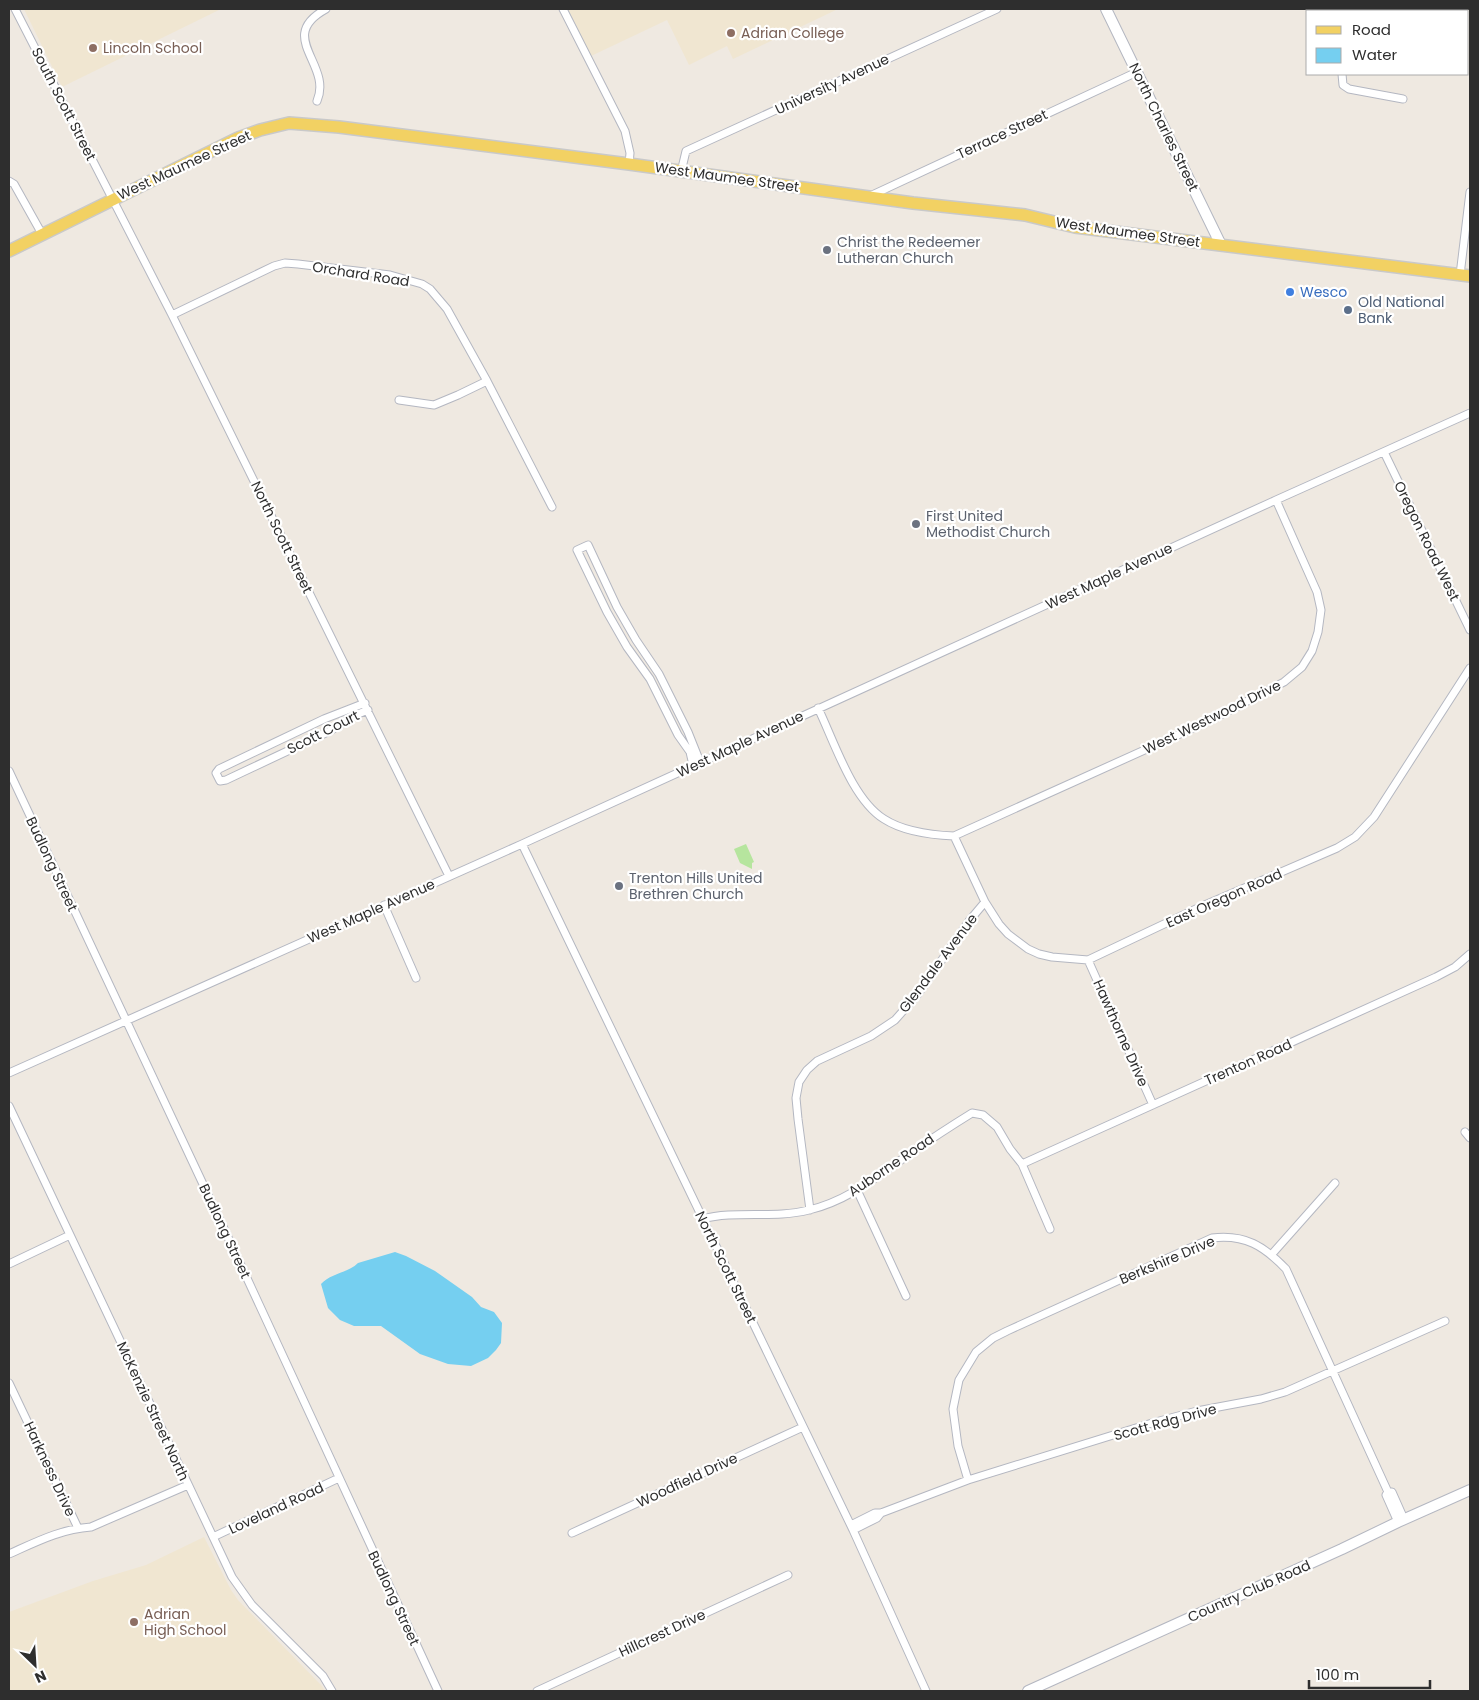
<svg xmlns="http://www.w3.org/2000/svg" width="1479" height="1700" font-family="Poppins,sans-serif">
<style>
.education{fill:#f0e6d1}
.green{fill:#b6e59e}
.water{fill:#75cff0}
.lines{fill:none;stroke-linecap:round;stroke-linejoin:round}
.street-casing{stroke:#b4b7c1;stroke-width:9}
.secondary-casing{stroke:#b4b7c1;stroke-width:12}
.primary-casing{stroke:#c9c9c9;stroke-width:14}
.street{stroke:#fff;stroke-width:7}
.secondary{stroke:#fff;stroke-width:10}
.primary{stroke:#f2d163;stroke-width:11}
.education-dot{fill:#8d6e63;stroke:#fff;stroke-width:2}
.worship-dot{fill:#6b7280;stroke:#fff;stroke-width:2}
.shop-dot{fill:#3f7fe0;stroke:#fff;stroke-width:2}
.service-dot{fill:#5c6f8a;stroke:#fff;stroke-width:2}
.labels{text-anchor:middle;dominant-baseline:central;stroke-width:4.5;stroke-linejoin:round;paint-order:stroke}
.education-label{font-size:14px;fill:#785e54;stroke:#fff;text-anchor:start}
.street-label{font-size:14px;fill:#2e2e2e;stroke:#fff}
.worship-label{font-size:14px;fill:#5b616d;stroke:#fff;text-anchor:start}
.shop-label{font-size:14px;fill:#366cbe;stroke:#fff;text-anchor:start}
.service-label{font-size:14px;fill:#4e5e75;stroke:#fff;text-anchor:start}
</style>
<rect width="100%" height="100%" fill="#efe9e1"/>
<path class="education" d="M24,9H221L62,87Z
M568,9H838L733,59L727,46L689,65L667,20L591,56Z
M204,1537L231,1590L238,1600L321,1685L325,1691H9V1612L93,1581L146,1565Z"/>
<path class="green" d="M746,844L754,862L752,863V869L740,863L734,849Z"/>
<path class="water" d="M395,1252L406,1256L435,1271L472,1297L481,1307L494,1312L502,1323L501,1343L496,1350L488,1358L471,1366L448,1364L420,1354L381,1326H354L340,1320L328,1308L321,1284C331,1273 348,1273 358,1263Z"/>
<g class="lines">
<defs>
<path id="street" d="M15,9L172,315L449,876
M563,9L625,131L630,153L629,164
M1349,11V9
M1342,74L1343,85L1349,89L1403,99
M317,101C333,64 275,37 326,9
M681,172L686,151L997,9
M9,181L14,184L42,234
M870,196L1137,72
M1460,275L1470,192
M172,315L274,266L285,263L298,264L390,275L422,284L430,289L447,309L487,381L552,507
M399,400L434,405L458,395L487,381
M1384,452L1470,630
M365,703L324,719L219,769L216,773L220,781L226,780L330,731L358,714L368,710
M818,708C834,741 852,799 884,819C904,832 931,835 954,836L1211,720L1284,682L1302,667L1312,651L1318,632L1321,610L1317,592L1276,500
M693,765L690,752L678,735L650,679L627,647L607,612L577,550L588,545L617,607L636,640L659,674L688,732L700,762
M9,771L233,1248L438,1691
M954,836L985,902L999,924L1008,934L1028,949L1039,954L1052,957L1088,960L1198,908L1337,848L1355,837L1374,817L1470,668
M522,844L853,1530L926,1691
M384,905L416,978
M1088,960L1153,1105
M9,1073L522,844L1276,500L1470,413
M9,1106L232,1577L252,1605L323,1676L332,1691
M1465,1132L1470,1138
M1022,1164L1436,977L1455,967L1470,954
M857,1190L906,1296
M810,1210L798,1119L796,1098L799,1082L807,1070L817,1061L871,1036L895,1020L918,994L969,921L985,902
M702,1219C737,1210 773,1219 809,1210C848,1201 879,1175 911,1153C931,1139 951,1126 972,1113L983,1115L997,1127L1010,1149L1022,1164L1050,1229
M1272,1254L1335,1183
M9,1264L70,1235
M9,1383L78,1528
M968,1480L958,1446L953,1409L959,1380L976,1352L993,1338L1007,1331L1212,1238C1245,1234 1264,1246 1286,1269L1388,1492L1386,1495L1398,1522
M1388,1492H1392L1404,1519
M851,1525L875,1513H881L968,1480L1152,1423L1197,1411L1261,1399L1285,1392L1445,1321
M853,1530L877,1518L881,1513
M572,1533L803,1427
M213,1537L339,1478
M9,1554C36,1542 61,1529 91,1527L188,1485
M537,1691L788,1575"/>
<path id="secondary" d="M1106,9L1221,245
M1028,1691L1342,1549L1398,1522L1470,1490"/>
<path id="primary" d="M9,251L238,138L260,130L289,123L339,127L629,164L913,203L1025,215L1075,227L1470,276"/>
</defs>
<use href="#street" class="street-casing"/>
<use href="#secondary" class="secondary-casing"/>
<use href="#primary" class="primary-casing"/>
<use href="#street" class="street"/>
<use href="#secondary" class="secondary"/>
<use href="#primary" class="primary"/>
</g>
<g class="education-dot">
<circle cx="731" cy="33" r="5"/>
<circle cx="93" cy="48" r="5"/>
<circle cx="134" cy="1622" r="5"/>
</g>
<g class="worship-dot">
<circle cx="827" cy="250" r="5"/>
<circle cx="916" cy="524" r="5"/>
<circle cx="619" cy="886" r="5"/>
</g>
<circle class="shop-dot" cx="1290" cy="292" r="5"/>
<circle class="service-dot" cx="1348" cy="310" r="5"/>
<g class="labels">
<g class="education-label">
<text x="741" y="33">Adrian College</text>
<text x="103" y="48">Lincoln School</text>
<text x="144" y="1614">Adrian<tspan x="144" dy="16">High School</tspan></text>
</g>
<g class="street-label">
<text transform="translate(832 84) rotate(-25)">University Avenue</text>
<text transform="translate(64 104) rotate(63)">South Scott Street</text>
<text transform="translate(1164 127) rotate(64)">North Charles Street</text>
<text transform="translate(1002 134) rotate(-25)">Terrace Street</text>
<text transform="translate(184 165) rotate(-25)">West Maumee Street</text>
<text transform="translate(727 177) rotate(8)">West Maumee Street</text>
<text transform="translate(1128 232) rotate(8)">West Maumee Street</text>
<text transform="translate(361 274) rotate(9)">Orchard Road</text>
<text transform="translate(282 537) rotate(64)">North Scott Street</text>
<text transform="translate(1427 541) rotate(64)">Oregon Road West</text>
<text transform="translate(1109 576) rotate(-25)">West Maple Avenue</text>
<text transform="translate(1212 717) rotate(-26)">West Westwood Drive</text>
<text transform="translate(323 732) rotate(-27)">Scott Court</text>
<text transform="translate(740 744) rotate(-25)">West Maple Avenue</text>
<text transform="translate(52 864) rotate(65)">Budlong Street</text>
<text transform="translate(1224 898) rotate(-24)">East Oregon Road</text>
<text transform="translate(371 911) rotate(-24)">West Maple Avenue</text>
<text transform="translate(938 963) rotate(-53)">Glendale Avenue</text>
<text transform="translate(1121 1033) rotate(66)">Hawthorne Drive</text>
<text transform="translate(1248 1062) rotate(-24)">Trenton Road</text>
<text transform="translate(891 1165) rotate(-34)">Auborne Road</text>
<text transform="translate(225 1231) rotate(65)">Budlong Street</text>
<text transform="translate(1167 1260) rotate(-23)">Berkshire Drive</text>
<text transform="translate(726 1267) rotate(64)">North Scott Street</text>
<text transform="translate(153 1411) rotate(65)">McKenzie Street North</text>
<text transform="translate(1165 1422) rotate(-15)">Scott Rdg Drive</text>
<text transform="translate(50 1469) rotate(65)">Harkness Drive</text>
<text transform="translate(687 1480) rotate(-25)">Woodfield Drive</text>
<text transform="translate(276 1508) rotate(-25)">Loveland Road</text>
<text transform="translate(1249 1591) rotate(-24)">Country Club Road</text>
<text transform="translate(394 1598) rotate(65)">Budlong Street</text>
<text transform="translate(662 1633) rotate(-25)">Hillcrest Drive</text>
</g>
<g class="worship-label">
<text x="837" y="242">Christ the Redeemer<tspan x="837" dy="16">Lutheran Church</tspan></text>
<text x="926" y="516">First United<tspan x="926" dy="16">Methodist Church</tspan></text>
<text x="629" y="878">Trenton Hills United<tspan x="629" dy="16">Brethren Church</tspan></text>
</g>
<g class="shop-label">
<text x="1300" y="292">Wesco</text>
</g>
<g class="service-label">
<text x="1358" y="302">Old National<tspan x="1358" dy="16">Bank</tspan></text>
</g>
</g>
<rect width="1479" height="1700" fill="none" stroke="#2e2e2e" stroke-width="20"/>
<rect x="1306" y="10" width="162" height="65" fill="#ffffff" stroke="#ababab"/>
<rect x="1316" y="26" width="25" height="8" fill="#f2d163" stroke="#ababab"/>
<text x="1352" y="35" font-size="15" fill="#2e2e2e">Road</text>
<rect x="1316" y="48" width="25" height="15" fill="#75cff0" stroke="#ababab"/>
<text x="1352" y="60" font-size="15" fill="#2e2e2e">Water</text>
<g transform="translate(35 1665) rotate(155)" stroke="#ffffff" stroke-width="4" paint-order="stroke">
<path d="M0-4L9 19L0 12L-9 19Z" fill="#2e2e2e"/>
<text y="-8" font-size="14" font-weight="bold" text-anchor="middle" fill="#2e2e2e">N</text>
</g>
<path d="M1309 1680v8h121v-8" fill="none" stroke="#2e2e2e" stroke-width="2.5"/>
<text x="1316" y="1680" font-size="15" fill="#2e2e2e" stroke="#ffffff" stroke-width="4" paint-order="stroke">100 m</text>
</svg>
